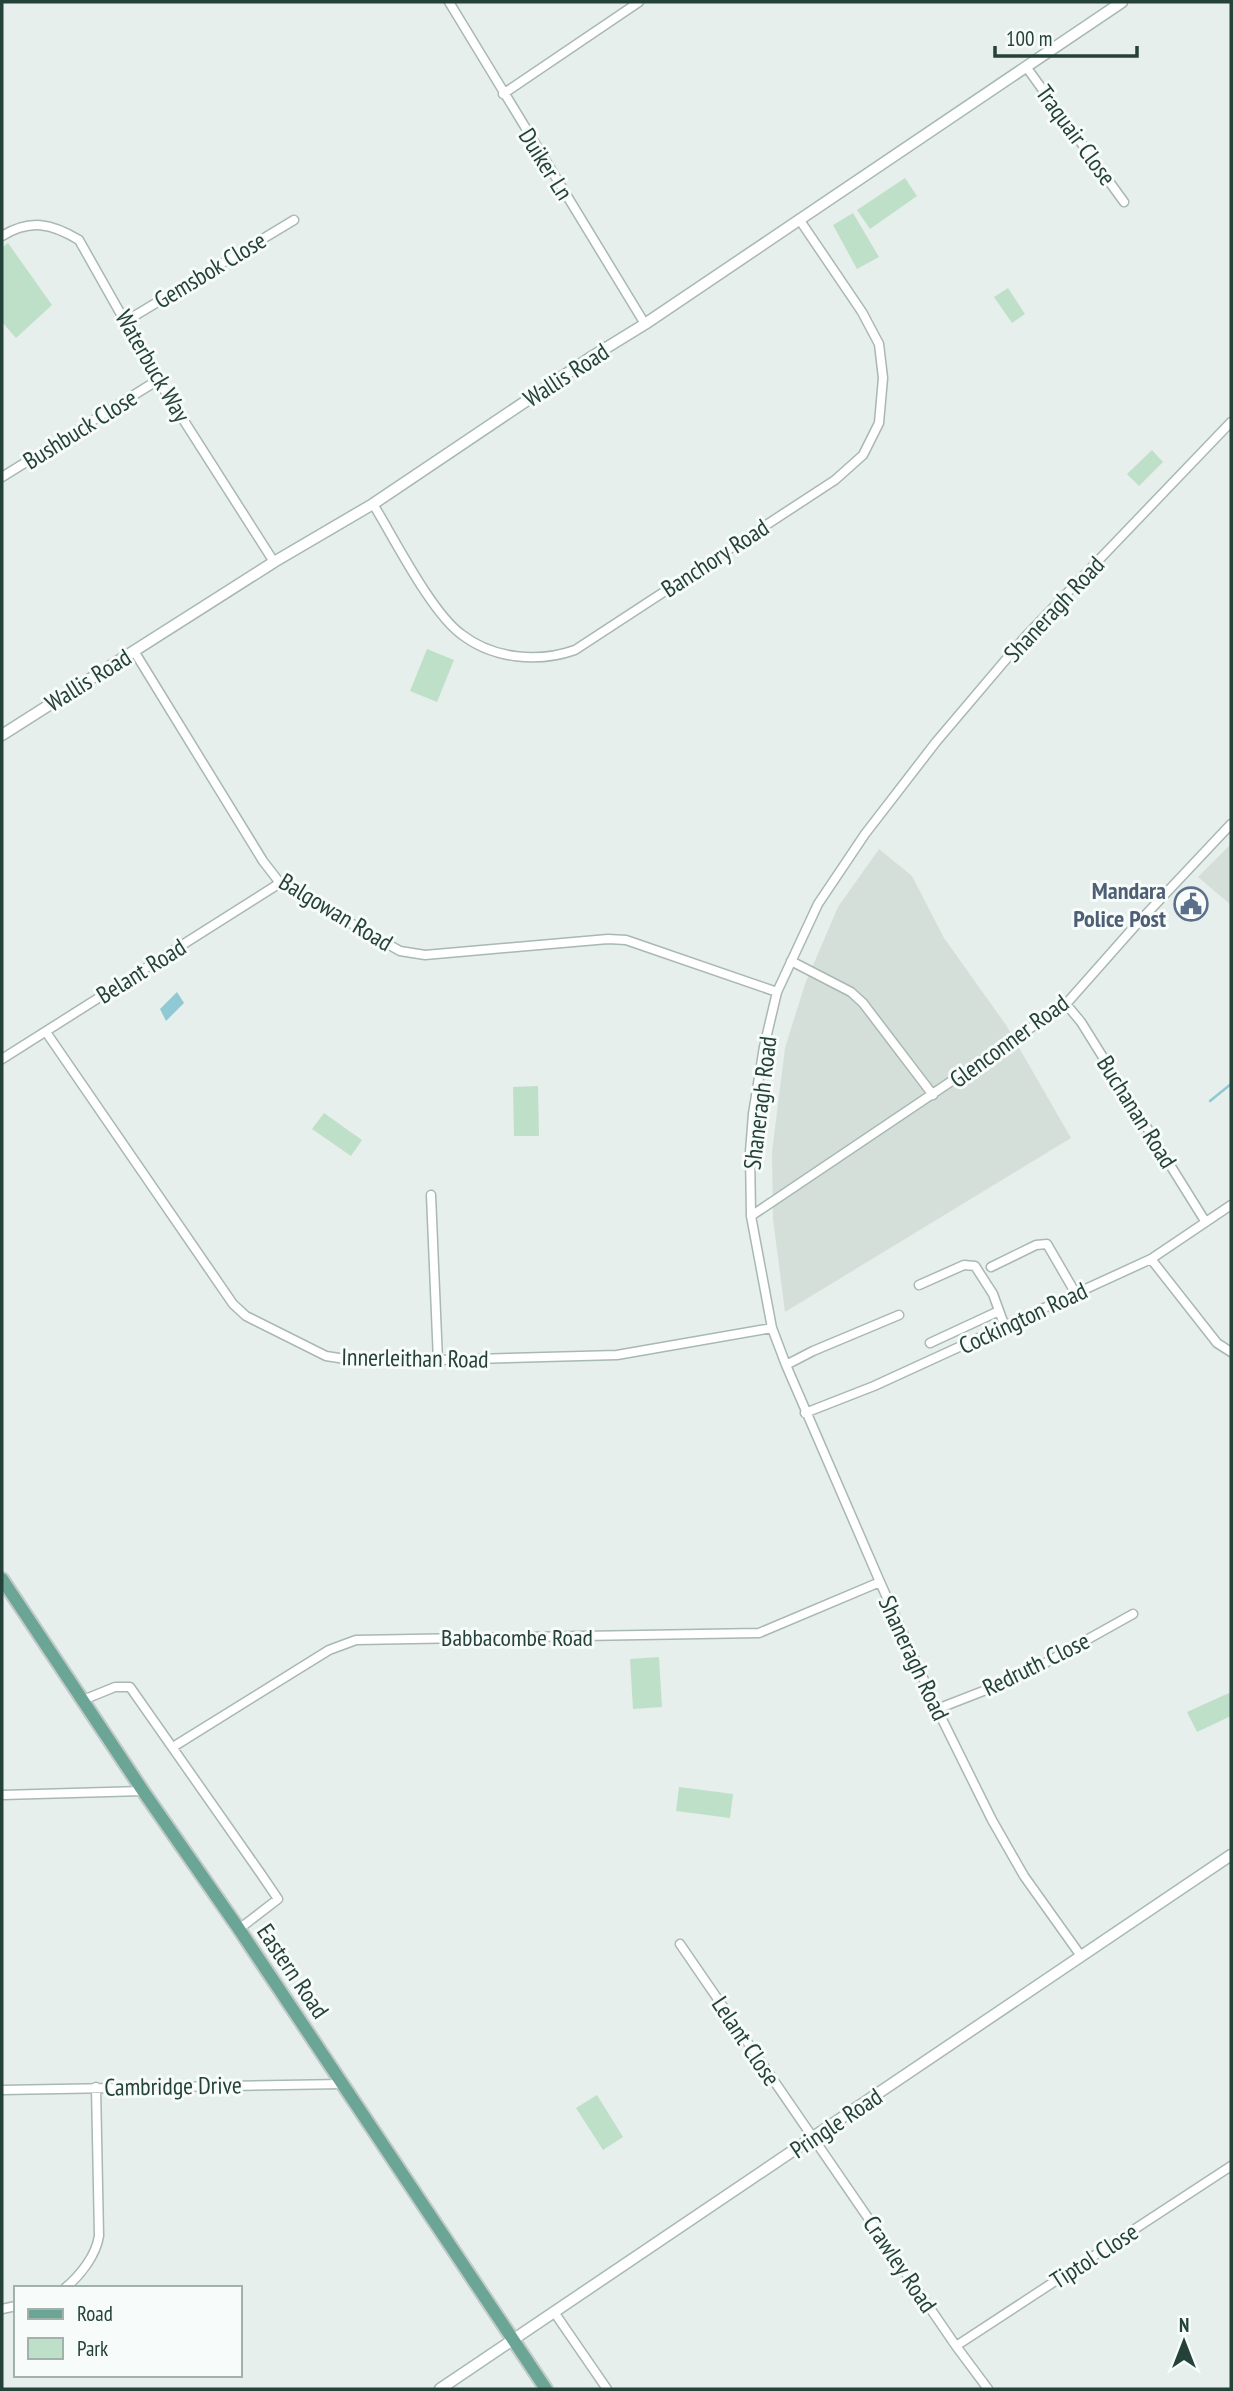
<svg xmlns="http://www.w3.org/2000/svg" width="1233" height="2391" font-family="'PT Sans Narrow',sans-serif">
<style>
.built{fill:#d4dfda}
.green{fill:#bfe0c8}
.water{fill:#8ec9d4}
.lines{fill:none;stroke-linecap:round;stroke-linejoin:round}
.stream{stroke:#8ec9d4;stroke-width:2.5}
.minor-casing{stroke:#a8b8b2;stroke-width:11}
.tertiary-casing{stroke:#a8b8b2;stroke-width:13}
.primary-casing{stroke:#c2cac8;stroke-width:16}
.minor{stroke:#fff;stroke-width:8}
.tertiary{stroke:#fff;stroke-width:10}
.primary{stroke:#6aa596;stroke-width:12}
.labels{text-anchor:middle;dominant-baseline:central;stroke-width:6;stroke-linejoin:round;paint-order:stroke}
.street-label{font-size:24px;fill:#24423a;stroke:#f7fbf9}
.service-label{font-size:24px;font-weight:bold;fill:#4e5e75;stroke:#f7fbf9;text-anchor:end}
</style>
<rect width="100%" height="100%" fill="#e6efeb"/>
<path class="built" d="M1231,844V905L1198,877Z
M879,849L912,876L944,938L1006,1025L1071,1138L785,1312L773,1219L772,1152L785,1048L805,984L838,907Z"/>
<path class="green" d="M905,178L917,196L870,229L857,210Z
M853,213L879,257L857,269L833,225Z
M8,243L52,305L16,338L2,322V248Z
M1008,288L1025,314L1012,323L994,297Z
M1152,450L1163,462L1139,486L1127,474Z
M427,649L454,660L437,702L410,691Z
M538,1086L539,1136H514L513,1087Z
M324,1113L362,1140L351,1156L312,1129Z
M659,1657L662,1707L633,1709L630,1659Z
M1229,1693L1231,1698V1716L1197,1732L1187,1712Z
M679,1787L733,1794L730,1818L676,1811Z
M597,2095L623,2137L603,2150L576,2108Z"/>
<path class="water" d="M177,992L184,1003L166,1021L160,1009Z"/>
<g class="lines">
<path class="stream" d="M1210,1101L1231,1084"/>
<defs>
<path id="minor" d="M449,2L645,324
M1027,68L1124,202
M503,94L639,2
M2,236C30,219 51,223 79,240L158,380L274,562
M126,321L294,220
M2,477L158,380
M373,504C394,538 431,612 461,634C493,659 538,663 575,650L835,480L863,455L879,423L883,378L879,344L862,312L799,219
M134,651L263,861L280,883L400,951L425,955L608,939L626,940L777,992
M791,961L851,992L863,1003L933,1095
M1066,1004L1081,1022L1205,1221
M46,1032L233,1304L246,1316L326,1356L365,1362L617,1355L772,1328
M2,1059L280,883
M431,1195L438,1361
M751,1216L1066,1004L1135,926L1231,824
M1151,1259L1217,1343L1231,1352
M991,1267L1036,1245L1047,1244L1076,1294
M919,1285L964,1265L975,1266L993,1294L1005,1327
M930,1343L999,1311
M786,1365L813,1351L899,1315
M805,1413L874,1386L1151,1259L1231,1205
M83,1700L115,1687H130L261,1874L278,1899L239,1929
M937,1709L1022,1676L1133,1614
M173,1747L329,1650L356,1640L759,1633L880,1582
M2,1795L143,1791
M680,1944L956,2346L988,2389
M1081,1956L1024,1876L992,1820L937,1709L880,1582L786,1365L772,1328L751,1216L750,1152L753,1114L764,1047L777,992L818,904L865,834L936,742L1025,637L1231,422
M2,2090L343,2084
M65,2288C81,2275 96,2255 99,2236L96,2087
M2,2309L16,2306
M554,2312L607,2389
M956,2346L1231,2166"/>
<path id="tertiary" d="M2,735L274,562L373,504L593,356L645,324L1122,2
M440,2389L1231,1855"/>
<path id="primary" d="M2,1579L143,1791L239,1929L546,2389"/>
</defs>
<use href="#minor" class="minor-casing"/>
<use href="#tertiary" class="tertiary-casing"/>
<use href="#primary" class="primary-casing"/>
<use href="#minor" class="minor"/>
<use href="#tertiary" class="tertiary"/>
<use href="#primary" class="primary"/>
</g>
<defs>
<symbol id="civic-ring" viewBox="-11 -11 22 22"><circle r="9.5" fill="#f7fbf9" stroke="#5c6f8a" stroke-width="1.5"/><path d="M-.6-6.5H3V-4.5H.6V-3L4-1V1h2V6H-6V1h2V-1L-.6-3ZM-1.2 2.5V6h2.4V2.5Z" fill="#5c6f8a"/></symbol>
</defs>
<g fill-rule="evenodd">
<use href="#civic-ring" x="1172" y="885" width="38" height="38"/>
</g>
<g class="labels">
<g class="street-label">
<text transform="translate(1076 135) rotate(54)">Traquair Close</text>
<text transform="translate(546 164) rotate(58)">Duiker Ln</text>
<text transform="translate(210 270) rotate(-31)">Gemsbok Close</text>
<text transform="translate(153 366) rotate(60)">Waterbuck Way</text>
<text transform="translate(566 375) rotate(-33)">Wallis Road</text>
<text transform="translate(80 429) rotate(-32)">Bushbuck Close</text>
<text transform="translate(715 558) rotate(-33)">Banchory Road</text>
<text transform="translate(1054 609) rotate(-47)">Shaneragh Road</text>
<text transform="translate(88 680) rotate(-32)">Wallis Road</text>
<text transform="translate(336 912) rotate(31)">Balgowan Road</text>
<text transform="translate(141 971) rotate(-32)">Belant Road</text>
<text transform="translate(1009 1041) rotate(-36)">Glenconner Road</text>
<text transform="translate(760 1103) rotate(-83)">Shaneragh Road</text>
<text transform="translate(1137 1112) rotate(58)">Buchanan Road</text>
<text transform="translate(1023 1318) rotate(-25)">Cockington Road</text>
<text transform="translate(415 1358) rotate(1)">Innerleithan Road</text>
<text x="517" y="1637">Babbacombe Road</text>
<text transform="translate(914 1658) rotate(65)">Shaneragh Road</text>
<text transform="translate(1036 1664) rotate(-26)">Redruth Close</text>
<text transform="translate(293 1971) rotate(56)">Eastern Road</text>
<text transform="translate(746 2041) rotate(56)">Lelant Close</text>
<text transform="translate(173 2086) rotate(-1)">Cambridge Drive</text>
<text transform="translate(836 2123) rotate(-34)">Pringle Road</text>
<text transform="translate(1094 2256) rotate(-33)">Tiptol Close</text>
<text transform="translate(900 2264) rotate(56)">Crawley Road</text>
</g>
<g class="service-label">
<text x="1166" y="890">Mandara<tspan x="1166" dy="28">Police Post</tspan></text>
</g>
</g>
<rect width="1233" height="2391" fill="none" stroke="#24423a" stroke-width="7"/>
<rect x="14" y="2286" width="228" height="91" fill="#f7fbf9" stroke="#a3b1ad" stroke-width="2"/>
<rect x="28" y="2309" width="35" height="10" fill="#6aa596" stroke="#a3b1ad" stroke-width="2"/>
<text x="77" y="2321" font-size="21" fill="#24423a">Road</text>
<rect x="28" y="2338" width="35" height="21" fill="#bfe0c8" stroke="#a3b1ad" stroke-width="2"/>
<text x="77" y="2356" font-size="21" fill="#24423a">Park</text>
<g transform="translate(1184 2342)" stroke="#f7fbf9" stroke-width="5" paint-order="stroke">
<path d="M0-5L12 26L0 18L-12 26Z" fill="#24423a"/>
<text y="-10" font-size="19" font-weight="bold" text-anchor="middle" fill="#24423a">N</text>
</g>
<path d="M995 46v10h142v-10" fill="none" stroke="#24423a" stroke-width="3.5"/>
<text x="1006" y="46" font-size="21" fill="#24423a" stroke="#f7fbf9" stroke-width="5" paint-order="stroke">100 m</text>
</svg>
